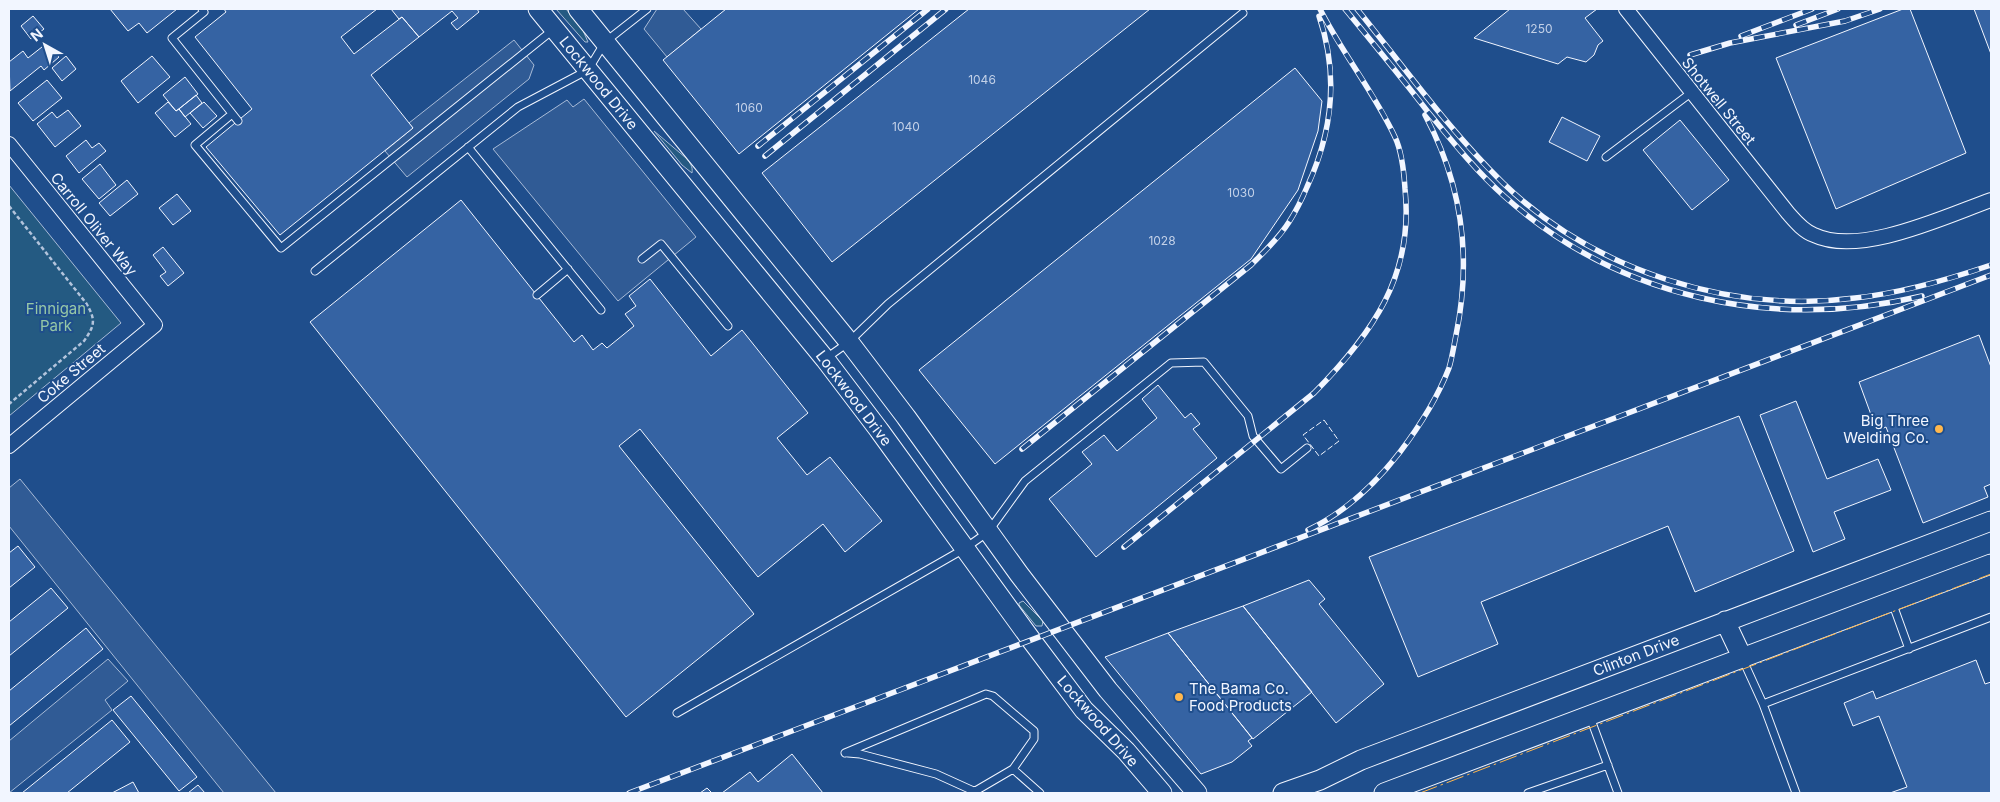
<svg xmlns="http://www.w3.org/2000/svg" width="2000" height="802" font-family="Inter,sans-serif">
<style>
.green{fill:#245a82;stroke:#a8bbd7}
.parking{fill:#305b95;stroke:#a8bbd7}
.building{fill:#3563a3;stroke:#f2f6ff}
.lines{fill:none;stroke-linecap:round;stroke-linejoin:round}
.service-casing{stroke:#f2f6ff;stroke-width:9}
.minor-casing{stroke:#f2f6ff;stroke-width:16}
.secondary-casing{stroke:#f2f6ff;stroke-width:21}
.path{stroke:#b3c4dc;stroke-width:2.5;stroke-dasharray:4 2.5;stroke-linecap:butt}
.service{stroke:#1f4e8c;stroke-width:7}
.minor{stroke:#1f4e8c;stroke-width:14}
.secondary{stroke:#1f4e8c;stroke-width:19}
.rail-casing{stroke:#f2f6ff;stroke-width:5.5}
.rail{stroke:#1f4e8c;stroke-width:4;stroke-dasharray:11;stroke-linecap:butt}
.fence{stroke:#f2f6ff;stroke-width:1;stroke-dasharray:6 2.5;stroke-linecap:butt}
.power{stroke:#ffb74d;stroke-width:1;stroke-dasharray:18 4 2.5 4;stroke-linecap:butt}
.poi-dot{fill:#ffb74d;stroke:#1f4e8c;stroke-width:2}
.labels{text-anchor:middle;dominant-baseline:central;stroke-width:4;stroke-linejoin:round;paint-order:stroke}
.number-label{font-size:12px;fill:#c3d1e8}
.street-label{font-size:15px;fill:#f2f6ff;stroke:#1f4e8c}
.park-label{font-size:15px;fill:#97c8a6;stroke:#1f4e8c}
.poi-label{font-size:15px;fill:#f2f6ff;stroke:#1f4e8c;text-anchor:end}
</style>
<rect width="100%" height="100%" fill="#1f4e8c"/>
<path class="green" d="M556,9H566L582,28L588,42H585Z
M654,131L686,158C690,163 693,166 692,173L682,165Z
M9,185L121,323L9,416Z
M1023,601L1043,621L1042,626H1036L1019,605V603Z"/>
<path class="parking" d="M657,9H683L701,29L667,57L644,29Z
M514,40L534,65L529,79L407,177L385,151L413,128L409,123Z
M584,99L696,237L618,301L493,149L567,100L573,107Z
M20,479L276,793H224L9,526V488Z
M108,659L128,681L105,700L112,710L9,793V741Z"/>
<path class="building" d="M110,9H177L147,33L139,23L128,31Z
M224,9H377L341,37L354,54L402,17L419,37L371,75L413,128L280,235L206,147L252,109L195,37L226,12Z
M391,9H477L479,12L457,30L451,23L458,18L452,11L419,37L402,17L399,19Z
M726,9H919L739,154L663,60Z
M969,9H1150L832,262L762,173Z
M1510,9H1597L1585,18L1603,41L1598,45L1594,55L1586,62L1567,57L1558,64L1474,38Z
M1903,9H1910L1966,153L1836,209L1776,58Z
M1974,9H1991V54Z
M33,16L44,29L31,39L21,26Z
M47,43L59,57L44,70L41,66L10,91L9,62L23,51L28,58Z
M66,56L76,69L62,81L52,68Z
M152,56L170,77L138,103L121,81Z
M1295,68L1322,101L1318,131L1298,190L1251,259L995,464L919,370Z
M185,77L198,94L176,111L163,95Z
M47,80L62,98L33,121L18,103Z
M196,95L202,103L185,117L179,109Z
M168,102L176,111L179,109L191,124L175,137L155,113Z
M204,102L217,116L203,128L190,113Z
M68,110L81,126L55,147L37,124L52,112L57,118Z
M1562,117L1600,136L1587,161L1549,142Z
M1680,120L1729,180L1692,210L1643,150Z
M86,140L92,148L99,143L106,151L79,173L66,156Z
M100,164L116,185L99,199L82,179Z
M127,180L138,194L110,216L99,203Z
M177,194L191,211L173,225L159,208Z
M461,200L574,342L582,335L593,350L602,343L607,348L634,326L625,314L636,306L629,296L650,279L711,356L742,330L808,413L777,438L807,475L830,457L882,521L845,552L823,524L758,577L640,429L619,446L754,614L626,717L310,322Z
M163,247L184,273L168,286L160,276L166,272L153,255Z
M1979,335L1991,367V484L1984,487L1988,497L1923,523L1886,427L1877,431L1859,382Z
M1158,385L1185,418L1191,413L1200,424L1193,429L1217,458L1096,557L1049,499L1092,464L1082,452L1104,435L1117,451L1157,418L1142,399Z
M1796,401L1827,479L1878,459L1891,490L1834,512L1845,539L1813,552L1760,415Z
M1739,416L1794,551L1695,592L1668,526L1481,602L1498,644L1418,677L1369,557Z
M18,546L35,567L9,588V553Z
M1309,580L1325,599L1319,604L1384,684L1336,723L1243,606Z
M51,588L68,608L9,656V622Z
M1243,606L1312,692L1253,739L1168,633Z
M86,628L103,649L9,726V691Z
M1168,633L1252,738L1248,741L1252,746L1232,762L1201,774L1105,657Z
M1976,660L1985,684L1991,682V793H1890L1907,787L1879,716L1853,726L1844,703L1873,691L1876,699Z
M131,696L197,777L179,791L113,710Z
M112,720L130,742L67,793H22Z
M792,754L823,793H722L750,772L758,782Z
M133,782L139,793H112Z
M198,785L205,793H188Z
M707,788L712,793H700Z"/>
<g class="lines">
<defs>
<path id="service" d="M202,9L204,12L172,38L238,121
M232,114L195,145L281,248L554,29
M468,147L601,310
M1606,157L1692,92
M642,259L661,244L728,326
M315,271L518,107L588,70L605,42L647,9
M537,295L568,269
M825,359L849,342L888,304L1243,13
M1892,602L1909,649
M1743,660L1763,704L1991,617
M1763,704L1796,793
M677,713L964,549L988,532L1025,481L1171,363L1204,362L1248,416L1253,436L1281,469L1307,448
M1590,717L1618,793
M845,753L986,694L993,696L1034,731V739L1013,769L1040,793
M848,753L860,754L936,774L978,793
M972,793L1013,769
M1528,793L1608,765"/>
<path id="minor" d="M1626,9L1788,213C1795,221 1803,231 1814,235C1860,257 1946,216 1991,200
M9,144L155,325L9,446"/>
<path id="secondary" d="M538,9L825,359L879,430L1032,641L1084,710L1126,751L1162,793
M578,9L849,342L906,417L1019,574L1108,690L1197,793
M1725,621L1742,657
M1283,793L1320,780L1361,760L1991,521
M1384,793L1991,564"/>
</defs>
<use href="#service" class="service-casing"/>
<use href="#minor" class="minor-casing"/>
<use href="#secondary" class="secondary-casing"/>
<path class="path" d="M9,206L86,303C96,320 95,325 84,341L9,404"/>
<use href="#service" class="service"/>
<use href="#minor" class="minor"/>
<use href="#secondary" class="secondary"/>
<defs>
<path id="rail" d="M1345,9C1373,43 1401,77 1428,112C1452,141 1476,171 1504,196C1619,299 1774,331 1922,296
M1357,9C1404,67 1449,130 1503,183C1594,271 1731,314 1855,298C1902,293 1947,280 1991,265
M1796,25L1838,9
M1741,36L1812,9
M1690,55L1730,43L1845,21L1880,9
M758,146L928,9
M765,156L946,9
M1022,449L1251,265C1265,251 1279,238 1289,222C1296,211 1302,199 1307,187C1333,131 1339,75 1319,16
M1308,530C1344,513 1376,483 1400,452C1419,427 1437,399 1449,368C1452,358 1454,345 1456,335C1472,258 1462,184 1425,115
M1124,547L1314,393C1372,334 1414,276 1405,189C1404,172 1402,152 1395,137C1374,92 1342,53 1320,9
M629,793L1991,275"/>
</defs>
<use href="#rail" class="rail-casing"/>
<use href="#rail" class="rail"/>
<path class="fence" d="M1324,420L1339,441L1319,456L1303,435Z"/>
<path class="power" d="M1420,793L1991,574"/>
</g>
<g class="poi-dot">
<circle cx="1939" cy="429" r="5"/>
<circle cx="1179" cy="697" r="5"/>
</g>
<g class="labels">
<g class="number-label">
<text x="1539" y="28">1250</text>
<text x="982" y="79">1046</text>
<text x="749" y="107">1060</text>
<text x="906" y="126">1040</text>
<text x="1241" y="192">1030</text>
<text x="1162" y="240">1028</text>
</g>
<g class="street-label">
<text transform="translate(599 83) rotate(51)">Lockwood Drive</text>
<text transform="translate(1719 101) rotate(51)">Shotwell Street</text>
<text transform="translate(94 224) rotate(51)">Carroll Oliver Way</text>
<text transform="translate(71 373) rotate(-40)">Coke Street</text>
<text transform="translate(854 398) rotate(53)">Lockwood Drive</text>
<text transform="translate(1636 655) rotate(-21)">Clinton Drive</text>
<text transform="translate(1098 721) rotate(49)">Lockwood Drive</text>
</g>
<g class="park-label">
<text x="56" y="308">Finnigan<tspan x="56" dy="17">Park</tspan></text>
</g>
<g class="poi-label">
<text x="1929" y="420">Big Three<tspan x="1929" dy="17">Welding Co.</tspan></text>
<text x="1189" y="688" text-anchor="start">The Bama Co.<tspan x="1189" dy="17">Food Products</tspan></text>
</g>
</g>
<rect width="2000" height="802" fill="none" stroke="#f2f6ff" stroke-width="20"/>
<g transform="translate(45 45) rotate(321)" stroke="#1f4e8c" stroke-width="4" paint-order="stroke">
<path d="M0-4L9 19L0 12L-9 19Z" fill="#f2f6ff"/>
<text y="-8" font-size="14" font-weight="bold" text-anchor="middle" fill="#f2f6ff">N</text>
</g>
</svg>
